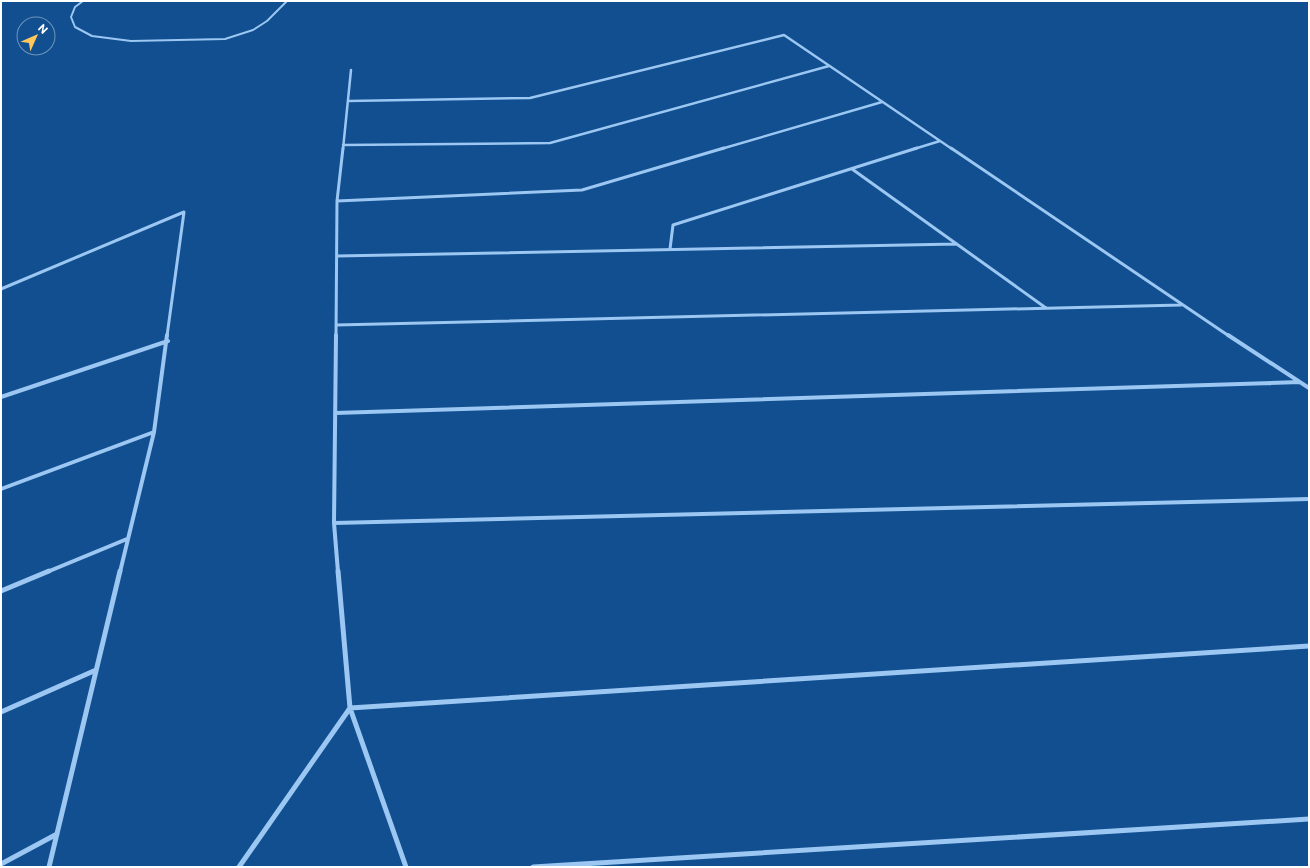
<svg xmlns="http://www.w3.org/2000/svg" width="1310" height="868" font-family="Commissioner,sans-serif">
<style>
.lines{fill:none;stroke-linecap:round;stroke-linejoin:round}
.lane{stroke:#9bc7f2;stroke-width:2}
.street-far3{stroke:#9bc7f2;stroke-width:2.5}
.street-far2{stroke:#9bc7f2;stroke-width:3}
.street-far1{stroke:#9bc7f2;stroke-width:4}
.street{stroke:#9bc7f2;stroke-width:5}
</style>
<rect width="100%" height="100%" fill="#114f90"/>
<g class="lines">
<path class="lane" d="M83,1L75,7L71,17L75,27L92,36L131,41L225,39L253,30L267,21L287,1"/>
<path class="street-far3" d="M348,101L530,98L784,35L952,149
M343,145L550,143L829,66
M343,149L351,70
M721,149L882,102
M914,149L940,141"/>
<path class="street-far2" d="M951,148L1229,336
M852,169L1046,308
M337,201L582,190L724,148
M670,249L673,225L917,148
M337,256L957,244
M1,289L184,212L167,336
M336,325L1181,305
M336,336L337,201L343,148"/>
<path class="street-far1" d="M336,335L334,523L338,572
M1228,335L1309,388
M1,397L168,341
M335,413L1300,382
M1,489L154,432
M334,523L1309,499
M47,572L127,539
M120,572L154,432L167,335"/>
<path class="street" d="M338,571L350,708L406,867
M1,591L49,571
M1,712L96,670
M1,864L57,834
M49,867L120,571
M239,867L350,708L1309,646
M533,867L1309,819"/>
</g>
<rect width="1310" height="868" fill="none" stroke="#ffffff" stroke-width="4"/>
<g transform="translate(36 36) rotate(45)"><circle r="19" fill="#114f90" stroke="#7095bc"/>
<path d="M0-3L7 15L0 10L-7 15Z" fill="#ffc85d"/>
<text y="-6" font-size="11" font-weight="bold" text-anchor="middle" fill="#ffffff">N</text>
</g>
</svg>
